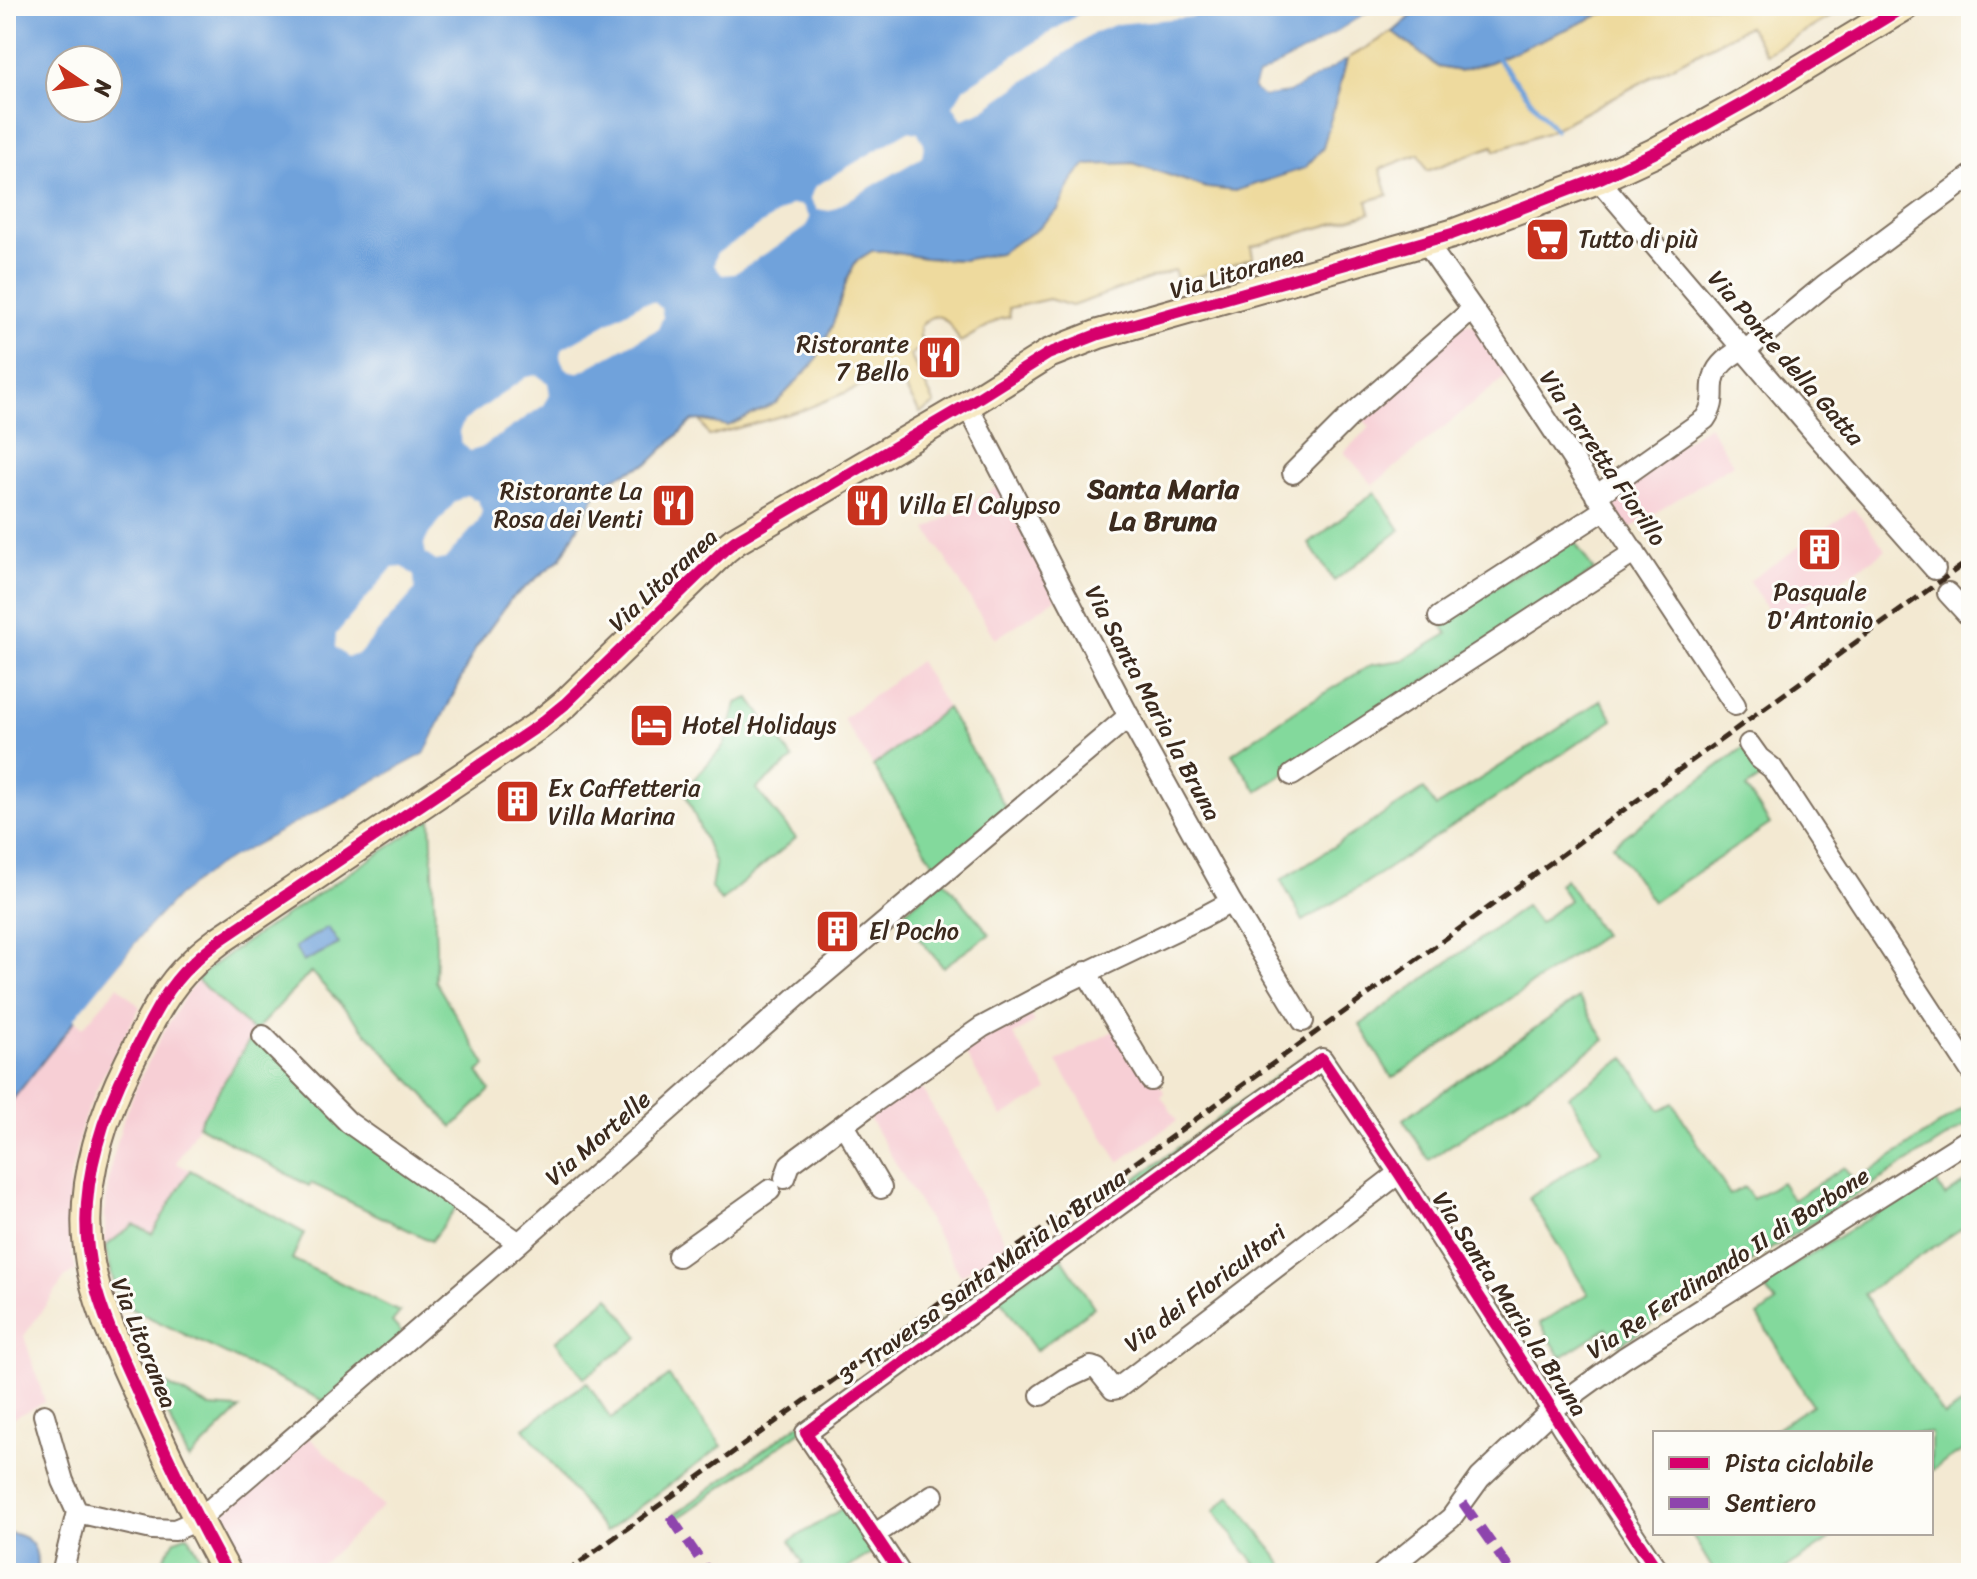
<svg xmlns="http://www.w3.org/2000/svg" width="1977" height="1579" font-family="Sriracha,sans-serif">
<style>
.built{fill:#f7cfd5}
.green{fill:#83d99c;stroke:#5f825d;stroke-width:2}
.sand{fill:#eeda9e;stroke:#94825e;stroke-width:2}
.water{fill:#6fa2db;stroke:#55667c;stroke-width:2;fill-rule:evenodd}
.pier{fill:#f3e9d2}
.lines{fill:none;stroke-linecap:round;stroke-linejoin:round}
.stream{stroke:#6fa2db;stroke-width:5}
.street-casing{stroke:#7b6d5d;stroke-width:24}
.secondary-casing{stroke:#7b6d5d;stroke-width:32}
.street{stroke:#fff;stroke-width:20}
.secondary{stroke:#f7e9c3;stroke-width:28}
.rail{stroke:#3b2a1e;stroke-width:5;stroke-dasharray:12 6;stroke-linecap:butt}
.quiet{stroke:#8e44ad;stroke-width:10;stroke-dasharray:20 10;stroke-linecap:butt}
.cycleway-casing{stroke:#fdfcf7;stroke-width:17}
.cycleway{stroke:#d6006c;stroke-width:12}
.labels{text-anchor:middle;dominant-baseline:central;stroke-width:6;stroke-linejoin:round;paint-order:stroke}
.poi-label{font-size:24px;fill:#3b2a1e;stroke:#fdfcf7;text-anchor:start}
.street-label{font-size:24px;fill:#3b2a1e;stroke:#fdfcf7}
.quarter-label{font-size:28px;font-weight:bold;fill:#3b2a1e;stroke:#fdfcf7}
</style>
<rect width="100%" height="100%" fill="#fdfcf7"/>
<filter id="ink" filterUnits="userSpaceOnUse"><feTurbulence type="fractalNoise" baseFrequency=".0125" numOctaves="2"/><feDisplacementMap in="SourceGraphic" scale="16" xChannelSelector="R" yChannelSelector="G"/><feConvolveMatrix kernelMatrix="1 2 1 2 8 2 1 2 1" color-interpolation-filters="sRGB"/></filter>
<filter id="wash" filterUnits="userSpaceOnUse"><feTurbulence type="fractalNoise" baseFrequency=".006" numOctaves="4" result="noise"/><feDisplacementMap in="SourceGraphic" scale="32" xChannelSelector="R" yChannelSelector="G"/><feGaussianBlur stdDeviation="1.8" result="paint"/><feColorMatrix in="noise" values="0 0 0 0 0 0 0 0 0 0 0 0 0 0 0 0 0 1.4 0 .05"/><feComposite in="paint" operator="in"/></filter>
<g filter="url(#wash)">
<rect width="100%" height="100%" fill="#f3e9d2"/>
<path class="built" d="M1464,323L1480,327L1510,373L1373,485L1344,452L1370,427L1358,414Z
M1709,425L1733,464L1628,530L1604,495Z
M1000,485L1056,599L995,639L927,529Z
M1854,509L1886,550L1776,624L1749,581Z
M919,661L947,708L873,766L843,719Z
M431,819L310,972L254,1032L176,1163L190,1170L152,1235L134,1224L105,1247V1207L111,1165L124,1117L141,1077L164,1031L187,993L208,969L241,945Z
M118,986L140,1007L100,1081L83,1121L70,1178L69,1221L71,1248L76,1271L66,1276L24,1336L45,1402L6,1422V1108L74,1019L83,1027Z
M1027,1009L1035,1022L1013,1035L1048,1090L1002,1117L962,1048Z
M1124,1025L1165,1093L1161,1096L1177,1120L1119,1162L1057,1062Z
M917,1079L1007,1244L961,1276L867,1114Z
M306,1435L383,1506L313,1573H247L219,1524L221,1508Z"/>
<path class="green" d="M1375,492L1400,530L1334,581L1309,544Z
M1572,538L1594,571L1257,791L1232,754L1293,712L1371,665L1403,660L1447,634L1443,627L1447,619Z
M749,698L793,759L756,789L796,838L721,901L711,888L715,864L684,790L724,746L737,703Z
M1601,700L1613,720L1358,888L1303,921L1281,880L1424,789L1436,807L1543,739Z
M947,708L1007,810L938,870L873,766Z
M1744,747L1770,772L1746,788L1770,824L1653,902L1613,845Z
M431,819L436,948L435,981L486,1065L478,1072L490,1090L453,1127L311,972L254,1032L458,1205L431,1241L311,1183L309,1186L198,1125L254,1032L197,980L208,969L241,945Z
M943,879L990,934L943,967L900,916Z
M1565,879L1603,935L1465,1030L1392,1078L1360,1025L1526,906L1539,923L1569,900L1559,884Z
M1579,998L1605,1040L1429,1160L1403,1119Z
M1308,1053L1312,1060L884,1372L677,1519L674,1515Z
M1625,1058L1660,1110L1673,1103L1730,1195L1744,1187L1753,1199L1781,1182L1793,1200L1844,1167L1855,1182L1971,1103V1122L1619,1345L1607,1328L1561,1357L1540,1323L1588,1294L1529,1198L1601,1150L1569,1096Z
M190,1170L304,1233L292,1259L400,1312L392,1322L404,1335L324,1401L119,1303L105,1247L134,1224L152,1234Z
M1934,1177L1945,1196L1971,1178V1222L1864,1294L1944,1416L1971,1399V1445L1931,1471V1433H1769L1812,1405L1758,1316L1776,1303L1762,1285Z
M1060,1255L1094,1307L1036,1351L999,1297Z
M609,1297L639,1337L584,1378L556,1341Z
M150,1376L210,1407L240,1409L189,1460Z
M669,1376L722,1446L605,1532L524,1428L587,1382L611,1419Z
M1231,1495L1289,1573H1262L1214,1511Z
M846,1506L875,1551L839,1573H790L803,1563L790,1541Z
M1691,1533H1839L1779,1573H1715Z
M188,1535L210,1573H154L175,1540Z"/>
<path class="sand" d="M1643,6H1849L1766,54L1748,26L1546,133L1495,151L1493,146L1427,171L1419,154L1380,169L1388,195L1367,201L1370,213L1251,247L1253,258L1179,283L1174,270L1072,306L1049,299L1009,308L1010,317L1000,319L960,342C951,324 939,303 920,327V336L924,346L910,355L935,404L920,413L896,372L803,410L709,436L700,420L728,426L776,403L815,362L833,324L847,279L856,261L871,251H885L925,258L963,260L1058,210L1074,177L1086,165L1133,163L1207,188L1335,101L1339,91L1347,59L1393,32L1438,67L1459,71L1490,62L1604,13Z"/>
<path class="water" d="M6,6H1378L1311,48L1258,76L1254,88L1263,96L1289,92L1347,59L1323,148L1305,168L1235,191L1207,188L1133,163L1086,165L1074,177L1058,210L1035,231L999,253L963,260L925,258L885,251H872L856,261L847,279L833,324L815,362L776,403L728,426L700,420L692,421L649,463L615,477L596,494L561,558L510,600L475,649L425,754L217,866L178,896L147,929L6,1108ZM60,60H108V108H60Z
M1423,6H1643L1604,13L1490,62L1459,71L1438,67L1393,32Z
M328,927L339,944L303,962L295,947Z
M6,1533C32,1534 40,1550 36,1573H6Z"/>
<path class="pier" d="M1091,6H1205L1204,10L1193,17L1117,24L1096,32L979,113L962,119L953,106L964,88Z
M1378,6H1382L1375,14L1313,52L1261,79L1259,87L1265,92L1288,88L1345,55L1350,57L1289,92L1263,96L1254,88L1258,76L1311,48Z
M908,131L918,133L924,144L922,157L830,211L817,209L810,198L816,186Z
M792,204L803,206L810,218L805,228L734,274L722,275L714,265L716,254Z
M654,302L661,308L663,317L658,329L578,373L570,371L564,366L560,357L563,348L642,303Z
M537,375L548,383L550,395L544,405L481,448L470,451L461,442L459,431L464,421L526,377Z
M466,495L478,501L482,511L478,522L445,559L436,561L426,554L424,544L429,534L455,502Z
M403,567L414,576L415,590L359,654L347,657L335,647L336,634L392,568Z
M448,707L451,710L427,757L219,869L180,899L150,932L77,1022L74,1019L147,929L178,896L217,866L425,754Z"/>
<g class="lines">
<path class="stream" d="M1498,59L1555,130"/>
</g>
</g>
<g filter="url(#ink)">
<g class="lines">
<defs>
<path id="street" d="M1598,179L1819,438L1935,569
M1425,241L1486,328L1735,705
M1745,351L1826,284L1971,176
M967,405L1136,730L1231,902L1303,1021
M1293,473L1349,417L1472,310
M1596,496L1705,419C1718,400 1709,391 1715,375C1719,362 1733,355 1743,348
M1948,593L1971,618
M1439,617L1604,510
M1749,744L1759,758L1772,768L1971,1071
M1292,775L1635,552
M1086,972L1151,1080
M263,1036L348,1122L519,1243
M844,1125L881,1188
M785,1178L790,1164L867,1107L982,1027L1065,983L1203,917L1231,902
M678,1256L770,1190
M1041,1395L1065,1379L1091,1367L1097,1369L1113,1389L1118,1388L1399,1173
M44,1415L63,1481L77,1512L62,1573
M77,1512L152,1529L175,1530L198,1520L519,1243L799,995L1129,716
M874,1535L933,1495
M900,1573L806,1433L1219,1132L1322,1059L1399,1173L1544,1397L1563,1428L1659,1573
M1383,1573L1451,1518L1480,1478L1552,1410L1624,1358L1971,1138"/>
<path id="secondary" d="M227,1573C196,1518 169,1461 143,1404C121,1354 94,1303 88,1249C80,1184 101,1119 130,1061C147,1028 164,989 192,964C200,955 210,948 220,940L538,726L565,704L725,549L735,541L967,405L1048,354L1099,334L1452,234L1598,179L1654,153L1751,99L1905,6"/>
</defs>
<use href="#street" class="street-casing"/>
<use href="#secondary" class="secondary-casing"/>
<use href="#street" class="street"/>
<use href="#secondary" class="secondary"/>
<path class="rail" d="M565,1573L906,1328L952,1293L1070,1210L1971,559"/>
<path class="quiet" d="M1463,1503L1512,1573
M670,1516L709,1573"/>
<defs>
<path id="cycleway" d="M227,1573C196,1518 169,1461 143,1404C121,1354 94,1303 88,1249C80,1184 101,1119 130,1061C147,1028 164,989 192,964C200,955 210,948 220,940L538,726L565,704L725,549L735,541L967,405L1048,354L1099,334L1452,234L1598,179L1654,153L1751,99L1905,6
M900,1573L806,1433L1219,1132L1322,1059L1399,1173L1544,1397L1563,1428L1659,1573"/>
</defs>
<use href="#cycleway" class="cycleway-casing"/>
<use href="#cycleway" class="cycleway"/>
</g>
</g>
<defs>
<symbol id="supermarket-square" viewBox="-11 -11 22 22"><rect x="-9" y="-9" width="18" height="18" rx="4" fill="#c8321e" stroke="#fdfcf7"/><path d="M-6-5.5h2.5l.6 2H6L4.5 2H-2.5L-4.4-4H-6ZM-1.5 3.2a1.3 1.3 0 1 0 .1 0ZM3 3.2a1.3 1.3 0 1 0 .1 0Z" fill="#fff"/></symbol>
<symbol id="restaurant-square" viewBox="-11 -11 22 22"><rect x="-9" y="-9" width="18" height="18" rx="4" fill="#c8321e" stroke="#fdfcf7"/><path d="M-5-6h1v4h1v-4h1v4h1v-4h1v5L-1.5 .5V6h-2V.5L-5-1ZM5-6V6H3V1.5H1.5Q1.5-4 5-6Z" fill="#fff"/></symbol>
<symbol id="building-square" viewBox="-11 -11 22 22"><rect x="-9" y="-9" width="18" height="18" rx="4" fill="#c8321e" stroke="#fdfcf7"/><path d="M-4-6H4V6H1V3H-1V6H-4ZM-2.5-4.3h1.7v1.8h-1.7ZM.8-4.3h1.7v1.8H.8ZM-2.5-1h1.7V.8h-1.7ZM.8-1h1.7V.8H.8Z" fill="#fff"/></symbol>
<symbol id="hotel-square" viewBox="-11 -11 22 22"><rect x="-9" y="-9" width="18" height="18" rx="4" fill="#c8321e" stroke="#fdfcf7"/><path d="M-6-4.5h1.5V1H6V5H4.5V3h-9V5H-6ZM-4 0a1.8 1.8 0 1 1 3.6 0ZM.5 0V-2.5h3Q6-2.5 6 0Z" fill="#fff"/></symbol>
</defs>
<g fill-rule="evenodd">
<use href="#supermarket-square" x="1522" y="214" width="51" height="51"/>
<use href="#restaurant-square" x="914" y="332" width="51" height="51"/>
<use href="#restaurant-square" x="648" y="480" width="51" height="51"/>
<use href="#restaurant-square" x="842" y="480" width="51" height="51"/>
<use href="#building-square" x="1794" y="524" width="51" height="51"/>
<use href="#hotel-square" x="626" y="700" width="51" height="51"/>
<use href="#building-square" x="492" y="776" width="51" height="51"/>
<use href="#building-square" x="812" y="906" width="51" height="51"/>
</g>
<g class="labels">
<g class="poi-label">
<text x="1578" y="239">Tutto di più</text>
<text x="909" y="344" text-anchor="end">Ristorante<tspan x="909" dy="28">7 Bello</tspan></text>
<text x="642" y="491" text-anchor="end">Ristorante La<tspan x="642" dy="28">Rosa dei Venti</tspan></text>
<text x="899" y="505">Villa El Calypso</text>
<text x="1820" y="592" text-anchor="middle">Pasquale<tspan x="1820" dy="28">D'Antonio</tspan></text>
<text x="682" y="725">Hotel Holidays</text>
<text x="548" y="788">Ex Caffetteria<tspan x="548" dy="28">Villa Marina</tspan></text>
<text x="869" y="931">El Pocho</text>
</g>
<g class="street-label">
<text transform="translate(1237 272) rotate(-16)">Via Litoranea</text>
<text transform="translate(1786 358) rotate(49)">Via Ponte della Gatta</text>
<text transform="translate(1603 458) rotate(56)">Via Torretta Fiorillo</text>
<text transform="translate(663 580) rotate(-43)">Via Litoranea</text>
<text transform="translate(1153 703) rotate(62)">Via Santa Maria la Bruna</text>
<text transform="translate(598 1138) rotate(-41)">Via Mortelle</text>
<text transform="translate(1728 1263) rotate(-33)">Via Re Ferdinando II di Borbone</text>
<text transform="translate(982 1277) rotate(-36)">3ª Traversa Santa Maria la Bruna</text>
<text transform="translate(1205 1288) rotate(-37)">Via dei Floricultori</text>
<text transform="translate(1510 1304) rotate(57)">Via Santa Maria la Bruna</text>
<text transform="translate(144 1343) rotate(68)">Via Litoranea</text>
</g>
<g class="quarter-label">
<text x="1163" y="488">Santa Maria<tspan x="1163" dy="32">La Bruna</tspan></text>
</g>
</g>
<rect width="1977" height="1579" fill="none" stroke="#fdfcf7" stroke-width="32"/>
<rect x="1653" y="1431" width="280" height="104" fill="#fdfcf7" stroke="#afa8a0" stroke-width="2"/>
<rect x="1669" y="1457" width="40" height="12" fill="#d6006c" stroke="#afa8a0" stroke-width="2"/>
<text x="1725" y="1471" font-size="24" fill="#3b2a1e">Pista ciclabile</text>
<rect x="1669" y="1497" width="40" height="12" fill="#8e44ad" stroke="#afa8a0" stroke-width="2"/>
<text x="1725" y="1511" font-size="24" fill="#3b2a1e">Sentiero</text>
<g transform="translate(84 84) rotate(103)"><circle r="38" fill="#fdfcf7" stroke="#afa8a0" stroke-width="2"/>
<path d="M0-6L14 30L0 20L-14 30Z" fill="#c8321e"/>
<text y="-12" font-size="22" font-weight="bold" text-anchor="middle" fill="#3b2a1e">N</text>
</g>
</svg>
